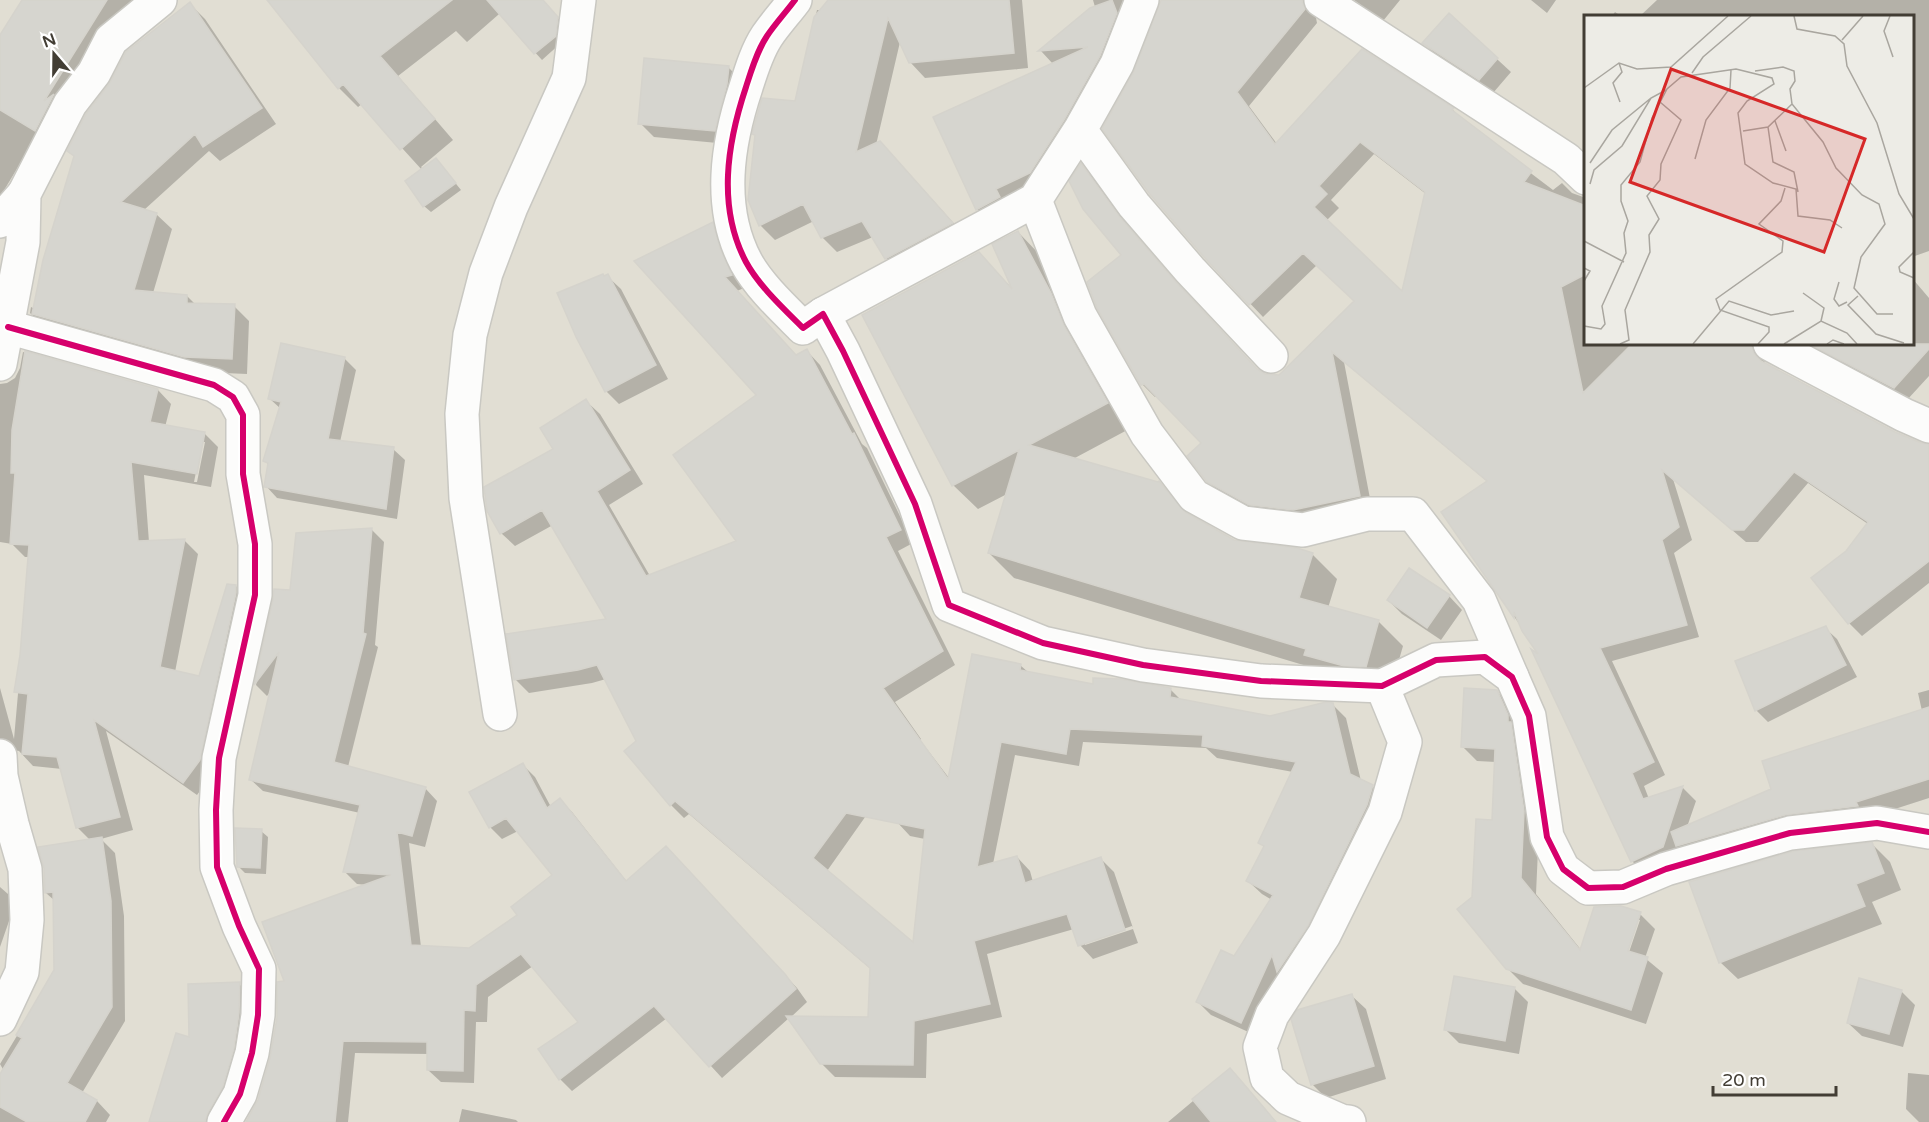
<svg xmlns="http://www.w3.org/2000/svg" width="1929" height="1122" font-family="'Varela Round',sans-serif">
<style>
.residential{fill:#e1ded3;fill-rule:evenodd}
.shadow{fill:#0003;fill-rule:evenodd}
.building{fill:#d6d5cf;stroke:#d5d3cc;stroke-width:1.5;fill-rule:evenodd}
.lines{fill:none;stroke-linecap:round;stroke-linejoin:round}
.minor-casing{stroke:#c9c8c2;stroke-width:36}
.tertiary-casing{stroke:#c9c8c2;stroke-width:36}
.minor{stroke:#fcfcfb;stroke-width:33}
.tertiary{stroke:#fcfcfb;stroke-width:33}
.cycleway-casing{stroke:#fff;stroke-width:10}
.cycleway{stroke:#d6006c;stroke-width:6}
.inset-road{fill:none;stroke:#a9a69f;stroke-width:1.5}
.view{fill:#d62828;fill-opacity:0.15;stroke:#d62828;stroke-width:3}
.inset-edge{fill:none;stroke:#423d34;stroke-width:3}
</style>
<rect width="100%" height="100%" fill="#edece6"/>
<path class="residential" d="M0,0H1929V1122H0ZM1586,16H1912V344H1586Z"/>
<path class="shadow" d="M23,0H155L36,137L0,197V38Z
M272,0H499L506,8L467,42L456,31L398,76L453,140L421,167L423,169L436,159L461,190L431,212L424,206L422,170L362,104L358,107L339,88Z
M830,0H1022L1028,68L925,78L910,62L900,42L876,145L895,158L967,238L902,273L886,258L873,237L837,252L822,237L814,221L775,240L760,225L756,136L754,134L796,103L817,10H821Z
M1093,0H1142L1076,133L990,222L977,209L935,118L1053,64L1041,51L1095,7Z
M1162,0H1321L1315,13L1317,23L1249,106L1277,144L1362,51L1453,110L1465,123L1553,190L1562,183L1572,193L1586,198V344H1770L1764,359L1765,364L1896,433L1922,445L1929,446V583L1862,636L1849,623L1847,552L1868,524L1808,483L1758,542H1746L1673,479L1692,540L1674,553L1699,637L1612,661L1665,775L1644,786L1649,799L1683,788L1696,801L1687,827L1773,790L1922,711L1918,693L1929,690V798L1870,817L1692,860L1680,848L1676,860L1645,874L1632,861L1544,660L1443,513L1488,482L1344,362L1372,509L1263,517L1221,494L1208,481L1203,444L1158,396L1155,397L1142,384L1123,255L1081,166L1094,178L1132,232L1189,297L1258,371L1265,375L1279,376L1356,302L1317,265L1263,317L1205,256L1136,72ZM1374,154L1426,194L1403,294L1326,221L1339,208L1331,200Z
M1354,0H1400L1383,21Z
M1531,0H1556L1547,13Z
M1657,0H1929V251L1912,257V16H1640Z
M190,4L205,19L276,124L220,161L209,151L144,210L156,214L172,229L153,293L187,296L195,304L234,306L249,321L247,374L201,372L46,328L30,313L31,307L35,309L75,157L69,151Z
M549,9L564,25L562,42L542,60L513,28Z
M1615,12L1621,16H1612Z
M1449,15L1511,72L1493,93L1438,57L1424,43Z
M728,67L742,81L728,144L654,137L640,123Z
M712,224L726,237L744,288L737,291L797,356L807,351L820,365L862,444L867,448L913,543L898,551L955,665L895,702L921,739L920,740L949,778L1020,665L1029,673L1094,685L1170,689L1182,701L1270,717L1332,704L1346,718L1361,781L1372,786L1386,800L1255,1035L1211,1015L1198,1002L1234,957L1272,900L1262,894L1248,881L1265,848L1260,843L1293,772L1217,758L1206,748L1083,742L1079,766L1015,755L993,864L1017,857L1030,871L1033,882L1100,858L1114,872L1133,928L1132,926L1085,942V945L1133,929L1138,943L1093,959L1080,945L1074,929L987,954L1002,1017L927,1034L926,1078L835,1077L821,1063L789,1018L722,1078L667,1018L572,1091L560,1079L580,1022L533,966L488,997L487,1022H476L474,1083L441,1082L428,1070L429,1054L355,1053L348,1122H247L259,1100L272,1056L286,983L368,885L357,884L345,872L360,813L263,791L250,779L271,691L267,696L256,685L275,599L291,592L297,534L372,530L384,542L375,645L378,647L348,767L425,788L437,801L425,847L409,843L421,947L469,950L519,916L554,875L518,831L502,839L490,827L523,765L535,777L551,807L560,800L572,812L627,882L678,860L797,988L807,1002L790,1018H869L872,970L689,814L684,818L671,805L626,751L638,741L606,679L592,683L529,693L515,679L609,620L553,525L515,546L501,533L586,401L600,414L643,484L609,505L650,576L738,542L759,395L636,262ZM911,752L897,822L910,836L925,839L914,945L827,871Z
M1018,232L1042,257L1131,428L1073,459L1159,483L1192,518L1234,541L1312,554L1337,579L1328,608L1378,621L1403,646L1390,691L1014,578L989,553L1007,494L978,509L953,485L978,253L1014,290Z
M607,276L621,289L668,379L619,404L606,391L604,277Z
M1912,278L1929,298V376L1907,400L1850,370L1838,358L1846,354L1841,344H1912Z
M23,352L158,390L171,404L165,427L205,434L218,447L211,487L144,475L149,542L184,540L198,554L175,672L200,678L236,586L249,600L213,773L197,795L106,731L133,830L101,839L115,853L124,916L125,1021L82,1093L97,1101L110,1115L106,1122H0V1077L4,1071L0,1064L56,971L55,901L46,893L91,841L78,828L62,769L33,766L19,751L13,750L0,758V688L14,739L30,557H25L12,544L0,542V384L7,383L15,378L20,368ZM202,442H205L197,482H194Z
M344,358L356,370L340,442L393,449L405,460L397,519L277,498L266,486L269,465L265,461L281,409L270,399Z
M1449,596L1462,610L1441,640L1402,614L1388,600Z
M1825,628L1837,639L1857,677L1768,722L1756,710Z
M1496,691L1512,706L1539,827L1536,894L1582,951L1640,914L1655,929L1645,958L1663,973L1646,1024L1523,984L1507,968L1474,898L1494,822L1496,762L1477,761L1462,746ZM1636,920H1640L1627,958L1624,957Z
M261,831L268,837L266,874L245,873L238,866Z
M1872,844L1890,862L1901,890L1872,902L1882,924L1738,979L1720,962Z
M0,887L16,901L0,947Z
M239,984L252,996L221,1122H150L190,1039Z
M1515,989L1528,1002L1519,1054L1459,1043L1445,1029Z
M1901,991L1915,1005L1903,1047L1862,1036L1848,1023Z
M1352,996L1366,1009L1386,1079L1326,1098L1312,1084Z
M1230,1070L1270,1115L1246,1122H1168Z
M1908,1073L1929,1075V1122H1919L1906,1109Z
M462,1109L516,1120L518,1122H459Z"/>
<path class="building" d="M22,0H107L44,101L54,94L35,131L0,110V35Z
M267,0H452L380,56L435,119L400,150L343,84L338,89Z
M487,0H543L558,17L556,36L534,54Z
M828,0H1009L1014,53L909,63L888,18L856,152L880,141L953,223L885,259L862,221L821,238L803,204L759,226L748,200L755,135L752,134L762,98L795,101L814,17Z
M1112,0L1117,13L1100,56L1064,120L1030,173L996,189L1000,197L976,210L933,117L1088,47L1038,51L1090,8Z
M1161,0H1302L1305,9L1237,92L1275,144L1362,49L1454,108L1452,110L1532,171L1524,182L1586,206V274L1561,287L1583,393L1632,344H1751L1754,353L1761,361L1895,432L1921,443L1929,444V561L1848,624L1811,578L1846,551L1868,522L1794,472L1744,530H1732L1662,470L1679,527L1662,540L1687,625L1600,648L1654,762L1632,773L1643,799L1683,786L1663,847L1631,862L1531,649L1538,654L1522,631L1514,612V618L1441,512L1487,481L1332,352L1360,496L1293,510L1249,505L1207,482L1187,456L1201,443L1144,384L1141,385L1097,308L1087,282L1121,255L1083,209L1069,181L1081,163L1120,217L1176,282L1257,369L1265,374L1279,375L1354,301L1303,253L1249,305L1204,257L1149,193L1102,129L1134,71ZM1360,142L1425,192L1402,291L1314,207L1327,194L1319,186Z
M190,2L262,108L203,147L195,134L121,202L157,213L134,290L187,295V303L235,304L232,359L184,357L32,314L43,260L74,156L67,151L86,114L109,84L126,52Z
M1449,13L1498,58L1479,80L1422,43Z
M644,58L729,66L727,84L715,131L638,124Z
M436,158L456,183L423,207L405,181Z
M713,222L720,248L732,275L725,277L796,355L807,349L852,434L854,433L901,530L886,537L943,651L883,688L948,779L972,654L1021,664L1020,670L1093,684V678L1121,679L1171,688L1170,697L1270,716L1326,702L1333,703L1350,774L1373,785L1367,805L1308,926L1277,972L1272,955L1241,1023L1196,1002L1221,950L1234,956L1273,895L1246,881L1264,846L1258,843L1296,762L1202,746L1203,735L1070,729L1066,754L1001,742L977,867L1017,856L1025,883L1101,857L1125,930L1078,946L1067,914L974,941L990,1004L914,1021L913,1065L820,1064L786,1016L868,1017L870,968L675,801L670,806L624,751L636,741L597,665L578,670L514,680L506,634L606,619L542,510L500,534L487,511L484,487L553,449L540,428L586,399L630,470L597,491L646,576L736,541L673,455L756,395L634,261ZM846,813L925,829L913,942L813,858Z
M1018,231L1051,293L1064,325L1108,403L1029,445L1158,482L1159,481L1185,512L1234,540L1297,548L1313,553L1299,598L1379,620L1366,667L1344,666L1304,655L1306,649L988,553L1019,450L952,486L862,315L979,252L1012,289L992,244Z
M603,274L604,276L608,274L656,365L605,392L576,337L557,293Z
M281,343L345,357L328,439L394,447L386,509L264,487L268,463L263,461L281,402L268,399Z
M1809,344H1929V349L1894,388Z
M25,351L158,389L150,422L205,432L197,474L131,462L138,541L185,539L160,667L199,676L227,584L236,585V593L200,760L183,783L94,720L120,817L76,828L57,757L22,754L28,694L14,692L20,655L29,545L10,544L15,473H11L12,430Z
M372,528L363,633L366,634L334,762L426,787L412,836L397,832L411,945L469,948L517,915L511,907L552,875L506,818L489,828L469,792L523,763L547,808L560,798L626,881L666,846L785,974L796,989L709,1067L654,1006L559,1080L538,1049L578,1022L521,954L476,985L475,1011L464,1010L463,1071L427,1070V1042L343,1041L335,1122H246L258,1100L270,1058L277,1018V982L284,981L262,922L391,875L343,872L360,805L249,780L279,652L254,685L273,599L274,589L290,590L296,533Z
M1409,568L1450,595L1427,628L1387,600Z
M1826,626L1846,665L1755,711L1735,661Z
M1464,688L1497,690L1508,715V722H1511L1524,811L1521,878L1580,950L1594,907L1621,906L1641,912L1628,951L1648,957L1631,1010L1506,969L1457,909L1472,897L1476,819L1492,820L1495,749L1461,747Z
M1929,707V779L1856,802L1858,806L1785,815L1676,846L1671,832L1771,789L1762,761Z
M235,828L262,829L260,868L237,867Z
M102,837L111,901L112,1007L67,1083L97,1100L85,1122H27L0,1107V1074L22,1038L16,1035L54,970L53,892L45,893L44,868L38,847Z
M1872,842L1884,873L1856,884L1865,906L1719,963L1689,882L1794,851Z
M1454,976L1515,987L1505,1041L1444,1030Z
M1859,978L1902,990L1889,1034L1847,1023Z
M240,982L239,1013L234,1049L223,1087L208,1113L205,1122H149L176,1033L189,1037L188,984Z
M1352,994L1374,1066L1311,1085L1291,1019L1297,1010Z
M1230,1068L1243,1083L1276,1122H1211L1192,1099Z"/>
<g class="lines">
<defs>
<path id="minor" d="M1321,0L1566,159L1586,178
M1080,130L1134,205L1190,270L1271,356
M1035,200L1080,316L1147,434L1194,496L1243,523L1303,530L1367,514H1413L1479,600L1512,677
M0,221L24,194
M823,314L1035,200L1080,130L1117,64L1142,0
M8,327L214,385L233,397L243,415V474L255,544V595L219,758L216,810L217,867L239,926L259,969L258,1015L252,1053L240,1094L224,1122
M1770,344L1904,415L1929,426
M500,714L466,498L462,414L470,335L486,273L511,207L569,78L579,0
M1349,1122L1341,1121L1288,1098L1267,1078L1260,1047L1272,1015L1324,935L1385,812L1405,742L1382,686"/>
<path id="tertiary" d="M795,0C786,12 775,24 767,36C757,51 751,71 746,87C727,144 717,207 746,262C759,286 784,309 803,328L823,314L843,351L915,504L949,605L1043,643L1143,665L1261,681L1382,686L1436,660L1485,657L1512,677L1529,716L1547,837L1563,869L1588,888L1623,887L1666,869L1790,833L1877,823L1929,832
M0,364L23,242L24,194L70,104L94,73L111,40L160,0
M0,756L1,776L12,824L25,869L27,920L22,972L0,1019"/>
</defs>
<use href="#minor" class="minor-casing"/>
<use href="#tertiary" class="tertiary-casing"/>
<use href="#minor" class="minor"/>
<use href="#tertiary" class="tertiary"/>
<defs>
<path id="cycleway" d="M795,0C786,12 775,24 767,36C757,51 751,71 746,87C727,144 717,207 746,262C759,286 784,309 803,328L823,314L843,351L915,504L949,605L1043,643L1143,665L1261,681L1382,686L1436,660L1485,657L1512,677L1529,716L1547,837L1563,869L1588,888L1623,887L1666,869L1790,833L1877,823L1929,832
M8,327L214,385L233,397L243,415V474L255,544V595L219,758L216,810L217,867L239,926L259,969L258,1015L252,1053L240,1094L224,1122"/>
</defs>
<use href="#cycleway" class="cycleway-casing"/>
<use href="#cycleway" class="cycleway"/>
</g>
<g transform="translate(1584 15)">
<rect width="330" height="330" fill="#edece6"/>
<path class="inset-road" d="M210,1L213,14L251,21L260,29L263,51L293,108L315,179L330,204M306,1L300,16L309,42M258,25L279,1M35,48L38,57L29,68L36,87M171,56L199,52L210,56L211,66L206,74L208,89L239,127L252,153L278,180L295,189L301,209L277,242L270,273L293,299H309M108,58L119,42L167,1M0,73L35,48L53,54L87,52L144,1M191,106L202,136M184,112L189,147L210,157L214,177M159,116L184,112L208,89M111,144L122,105L146,73L147,55M6,148L28,115L67,83M6,169L10,155L38,131L67,83L82,75M0,226L40,247M330,237L315,252L316,257L330,263M0,253L6,256L0,266M255,267L250,284L255,291L263,287M219,278L240,293L237,306M274,281L264,290L292,319L320,328M0,311L17,314L21,309L18,291L42,238L40,218L44,206L37,186V170L56,147L68,103L83,74L97,62L152,54L188,63L190,69L163,86L154,98L161,149L189,168L212,174L214,201L246,205L258,213M36,329L45,325L41,295L66,237L65,220L75,204L63,181L76,165L77,149L97,105L76,87M109,329L145,286L187,300L210,296M174,329L185,317V312L136,295L132,284L198,237L199,226L175,209L197,186L201,173M200,329L237,306L263,318L273,329M243,329L249,325L260,329"/>
<path class="view" d="M87,54L281,124L240,237L46,167Z"/>
<rect width="330" height="330" class="inset-edge"/>
</g>
<g transform="translate(54 54) rotate(340)" stroke="#ffffff" stroke-width="4.5" paint-order="stroke">
<path d="M0-4.5L10 22L0 15L-10 22Z" fill="#423d34"/>
<text y="-9" font-size="16" font-weight="bold" text-anchor="middle" fill="#423d34">N</text>
</g>
<path d="M1713 1086v9h123v-9" fill="none" stroke="#423d34" stroke-width="3"/>
<text x="1722" y="1086" font-size="18" fill="#423d34" stroke="#ffffff" stroke-width="4.5" paint-order="stroke">20 m</text>
</svg>
